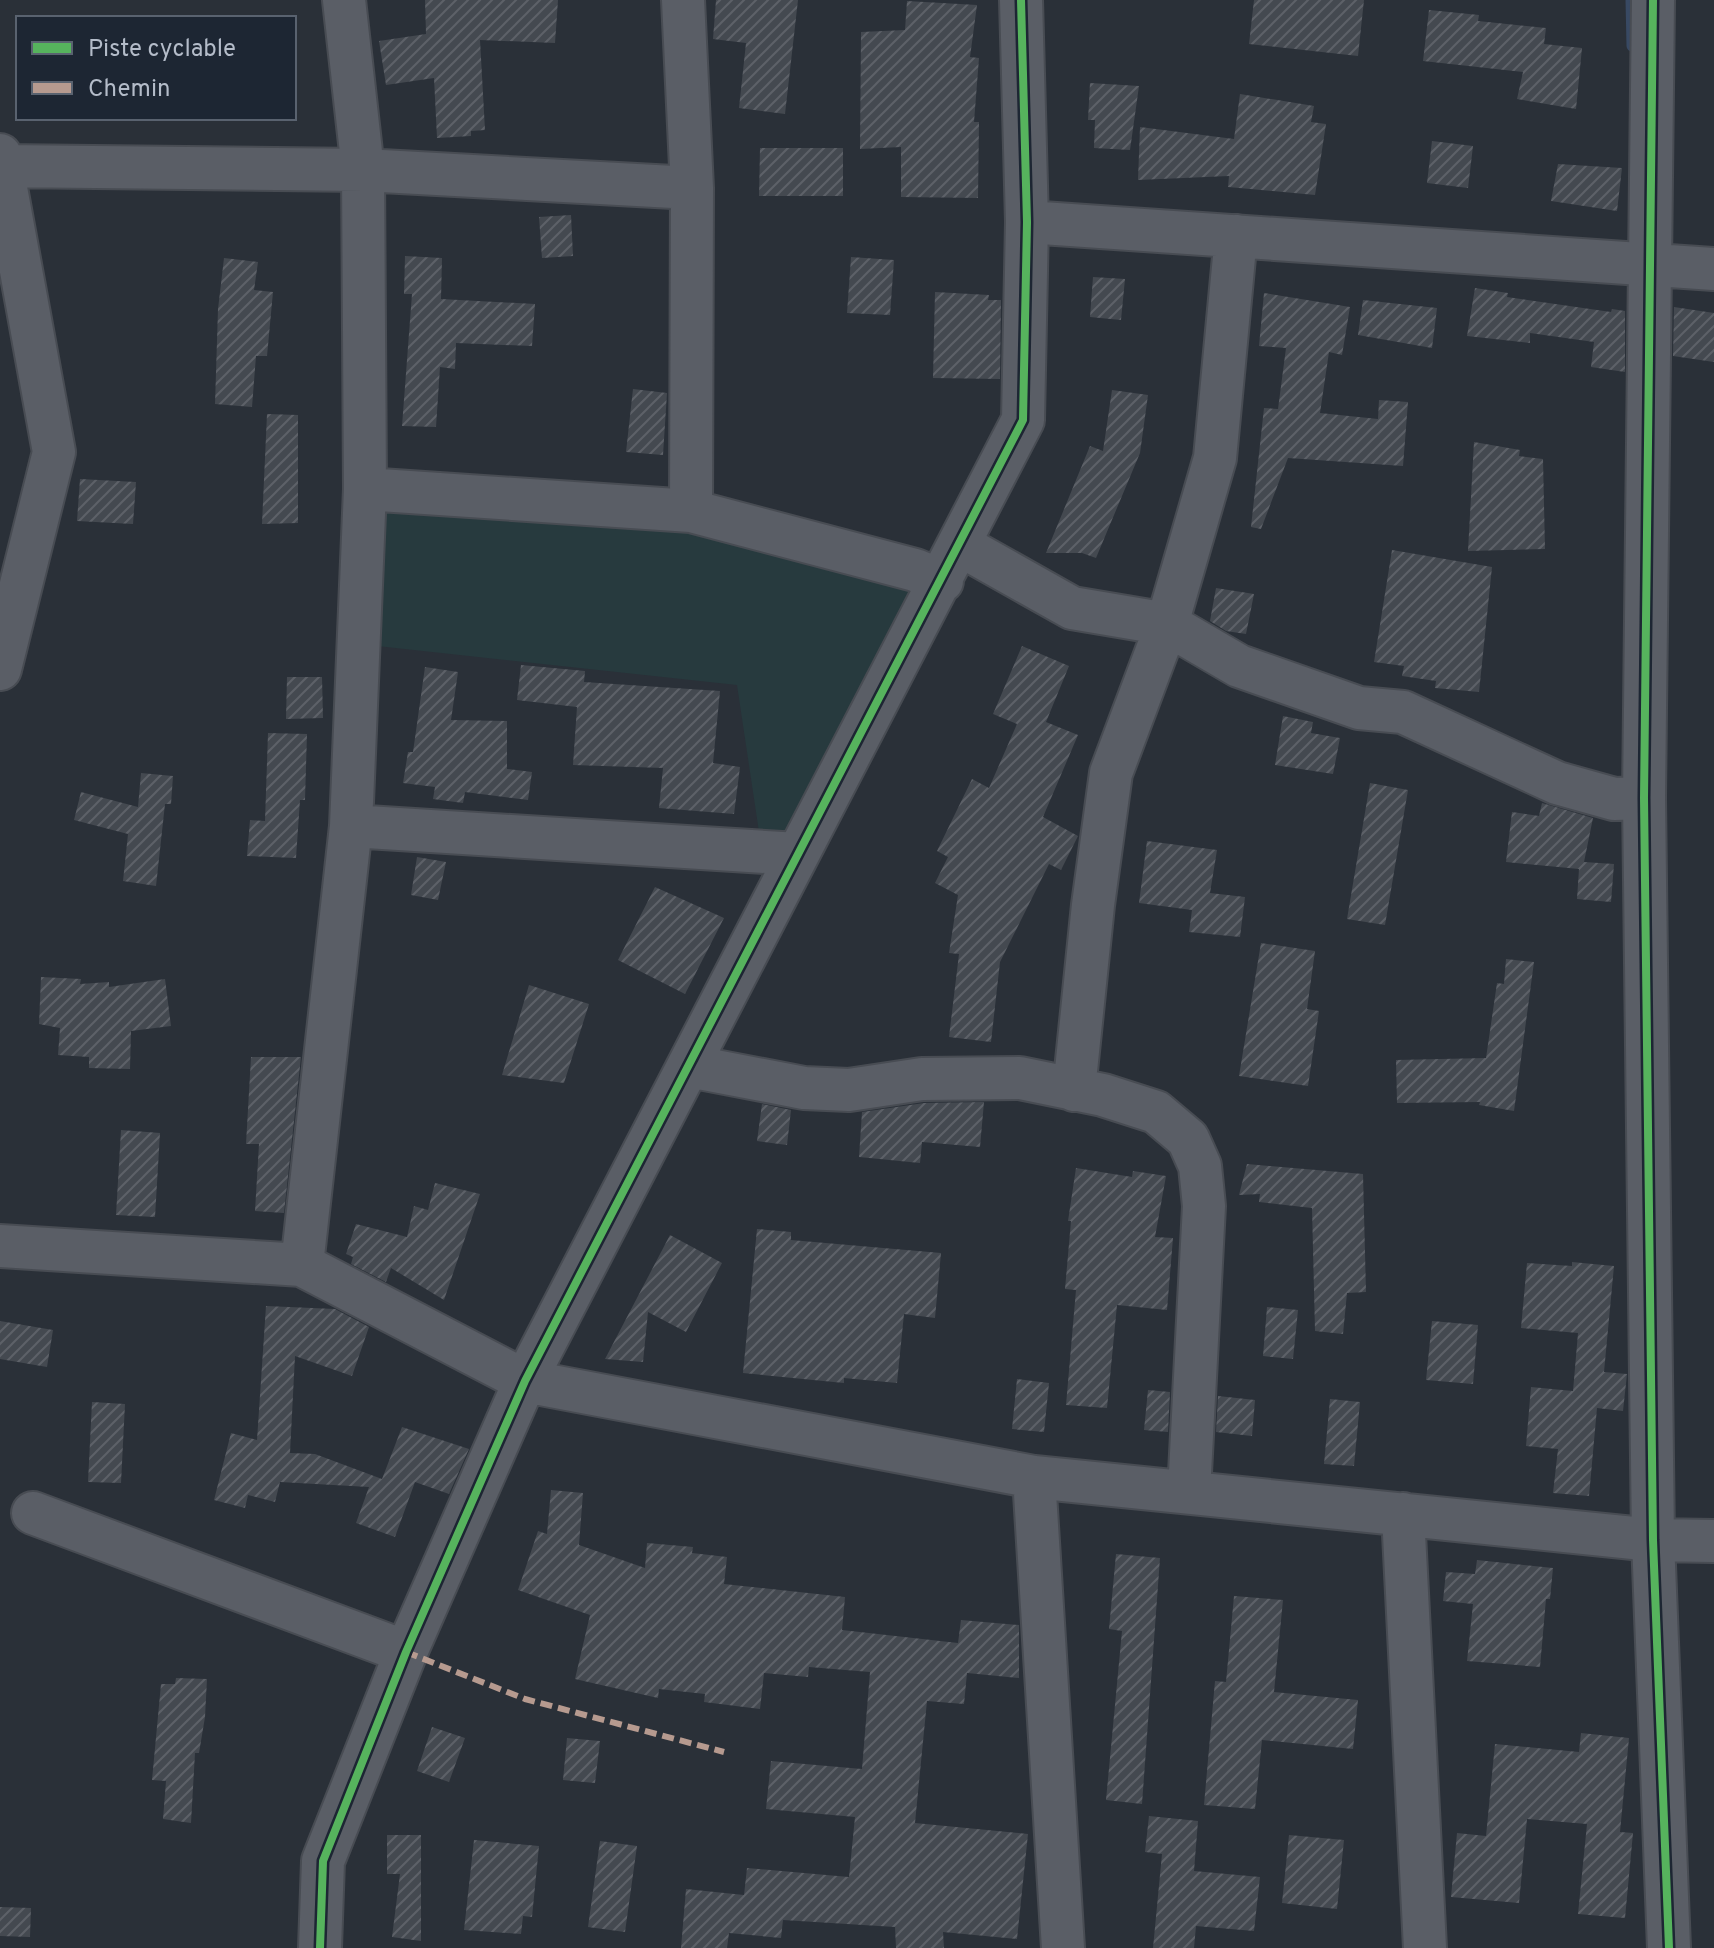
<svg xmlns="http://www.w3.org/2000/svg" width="1714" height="1948" font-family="Overpass,sans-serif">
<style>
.green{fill:#273a3e}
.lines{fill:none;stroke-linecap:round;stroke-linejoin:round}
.stream{stroke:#384963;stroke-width:11}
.building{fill:url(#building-hatch)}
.minor-casing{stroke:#484c53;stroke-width:46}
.minor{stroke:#5a5e66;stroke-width:42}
.quiet{stroke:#b69a8f;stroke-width:6;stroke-dasharray:12 6;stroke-linecap:butt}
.cycleway-casing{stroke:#1d2633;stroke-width:13}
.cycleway{stroke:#56b35d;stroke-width:8}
</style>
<defs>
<pattern id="building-hatch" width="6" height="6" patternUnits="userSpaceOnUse" patternTransform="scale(2)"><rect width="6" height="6" fill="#444950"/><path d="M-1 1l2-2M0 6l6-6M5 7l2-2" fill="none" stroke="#5d6168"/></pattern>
</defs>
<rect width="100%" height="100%" fill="#2a3038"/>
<path class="green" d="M376,490L691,511L942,581L798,854L762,852L737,685L359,644Z"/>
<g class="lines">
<path class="stream" d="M1631,0L1632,46"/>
</g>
<path class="building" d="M425,0H558L555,43L480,40L485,130L471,131V136L437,138L434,78L386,85L379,41L426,34Z
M716,0H798L785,114L739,108L746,43L713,39Z
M1254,0H1364L1358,56L1249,44Z
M907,1L977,5L970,57L979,58L974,122H979L978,198L901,197V147L860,149L861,32L905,30Z
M1429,10L1479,15L1478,21L1546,28L1544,44L1582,48L1576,109L1517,99L1523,72L1423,61Z
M1090,83L1139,86L1130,150L1094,148L1095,120H1088Z
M1240,94L1314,106L1311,122L1326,124L1315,195L1228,187L1229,176L1138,180L1140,127L1234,139Z
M1432,141L1473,146L1468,188L1427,183Z
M760,148H843V196H759Z
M1558,164L1622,168L1617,211L1551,201Z
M571,215L573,256L542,258L539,217Z
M405,256L442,258L441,299L535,304L532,346L456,343L455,369L440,367L436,427L402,426L412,294H404Z
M851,257L894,260L890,315L847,313Z
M224,258L258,262L254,290L273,292L267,356H256L252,407L215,404L218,309Z
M1093,277L1125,279L1121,320L1090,317Z
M1475,288L1508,293L1507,297L1611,312L1612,309L1625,311V372L1591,367L1594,342L1530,333V343L1467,336Z
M935,292L989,295L988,300H1001L1000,379L933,378Z
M1264,293L1350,307L1342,355L1329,352L1320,413L1378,419L1379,400L1408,402L1403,466L1288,458L1261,529L1251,527L1264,408L1278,409L1286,348L1259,346Z
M1363,300L1437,308L1432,348L1358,335Z
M1674,307L1714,313V362L1673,356Z
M633,389L667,393L663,455L626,452Z
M1112,390L1148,395L1140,453L1096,558L1082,553H1046L1090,446L1103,451Z
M267,414L298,415V523L262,524Z
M1474,442L1520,450L1519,456L1543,459L1545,549L1468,551Z
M80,479L136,482L133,524L77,521Z
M1392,550L1492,567L1479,692L1435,688L1436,681L1402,676L1404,666L1374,662Z
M1216,588L1254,594L1246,634L1226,631L1210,621Z
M1022,646L1069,666L1046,722L1078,735L1043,817L1078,836L1061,870L1049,864L1000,962L991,1042L949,1037L959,954L949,953L958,895L935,883L948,857L937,851L972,779L989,788L1017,724L993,714Z
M521,665L585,671L584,682L720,691L713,763L740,767L734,814L659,808L663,768L573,765L577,707L517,700Z
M425,667L458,672L451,720L507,721V769L532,772L528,800L465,792L463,803L433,799L435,787L403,783L408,752H413Z
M287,677H322L323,718L286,719Z
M1283,716L1313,722L1311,733L1340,738L1333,774L1275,765Z
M268,733L307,734L305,800H300L296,858L247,856L250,820L265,821Z
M141,773L173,776L171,804H165L156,886L123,881L128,834L74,820L81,792L138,807Z
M1370,783L1408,790L1385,925L1347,919Z
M1542,803L1593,818L1584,862L1614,864L1611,902L1577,899L1579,869L1506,862L1512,812L1539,816Z
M1147,841L1217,850L1210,893L1245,897L1240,937L1189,932L1192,910L1139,903Z
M417,857L446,862L438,900L411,895Z
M655,887L724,918L685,994L618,960Z
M1261,943L1315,951L1307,1009L1319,1011L1308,1086L1239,1076Z
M1506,959L1534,962L1514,1111L1479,1105L1480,1102L1397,1103L1396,1060L1486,1058L1497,983L1504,984Z
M41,977L81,979L80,984L109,982V987L165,979L171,1026L131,1031L130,1069L89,1068V1057L58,1055L60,1028L39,1024Z
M529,985L589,1004L564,1083L502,1075Z
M251,1057H301L284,1213L255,1211L259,1144H246Z
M984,1102L980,1147L922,1142L920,1163L859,1157L862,1112L924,1103Z
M762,1104L791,1110L787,1145L757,1141Z
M121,1130L160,1133L155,1217L116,1215Z
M1247,1164L1363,1174L1366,1292L1347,1293L1343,1334L1315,1331L1312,1208L1259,1202L1260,1194L1239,1195Z
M1076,1168L1132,1177L1133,1171L1166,1176L1155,1237L1173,1238L1167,1310L1117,1305L1107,1408L1066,1405L1076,1290L1065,1289L1071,1221H1068Z
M435,1183L480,1194L444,1300L391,1268L386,1282L351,1264L353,1257L346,1254L356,1224L407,1237L414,1206L428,1210Z
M757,1229L791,1232V1240L941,1253L935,1318L904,1314L897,1383L844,1378V1383L743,1373Z
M670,1235L722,1263L686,1332L648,1312L643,1362L605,1359Z
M1572,1262L1614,1266L1604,1372L1627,1374L1623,1411L1597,1408L1589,1496L1553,1493L1558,1449L1526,1446L1531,1387L1573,1391L1578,1333L1521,1328L1527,1263L1572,1266Z
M266,1306L335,1309L369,1327L352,1376L295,1356L290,1453L315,1454L382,1479L402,1427L469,1449L449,1494L415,1482L395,1537L356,1523L369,1487L280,1482L275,1502L248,1495L245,1508L214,1500L231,1433L257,1440Z
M1267,1307L1298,1310L1293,1359L1263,1356Z
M0,1321L53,1330L47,1367L0,1359Z
M1432,1321L1478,1325L1473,1384L1426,1380Z
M1017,1379L1049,1383L1044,1432L1012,1429Z
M1148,1390L1170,1392L1168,1432L1144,1430Z
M1218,1396L1255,1400L1252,1436L1216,1432Z
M1330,1399L1360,1402L1354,1466L1324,1464Z
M92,1402L125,1404L121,1483L88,1482Z
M551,1490L583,1493L579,1545L645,1568L647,1543L693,1547L692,1553L727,1557L724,1584L845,1597L842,1630L958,1643L961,1620L1019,1625V1678L967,1673L964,1704L927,1701L915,1823L1028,1834L1017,1939L943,1932L944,1948H896L895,1927L783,1920L781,1938L729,1933L727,1948H681L686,1889L744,1895L747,1868L849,1877L855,1817L766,1809L771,1761L862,1769L870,1672L809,1667L808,1677L764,1673L760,1709L704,1702L705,1694L659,1689L658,1698L575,1679L590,1615L518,1590L538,1531L547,1534Z
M1116,1554L1160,1558L1142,1804L1106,1800L1122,1631L1109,1629Z
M1477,1560L1553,1568L1550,1599H1546L1540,1667L1467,1661L1473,1604L1443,1601L1446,1572L1475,1574Z
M1234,1596L1283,1600L1274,1692L1358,1700L1353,1749L1262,1740L1255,1809L1204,1805L1215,1681L1226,1682Z
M176,1678L207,1679L205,1717L199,1753H195L191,1823L163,1819L166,1781L152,1780L161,1684H175Z
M432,1727L465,1738L449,1782L417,1771Z
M1581,1733L1629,1738L1620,1832L1633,1833L1625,1918L1578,1914L1587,1824L1527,1819L1519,1903L1451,1897L1457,1833L1486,1836L1495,1744L1579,1752Z
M567,1738L600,1741L595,1783L563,1780Z
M1149,1816L1198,1821L1194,1871L1260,1877L1254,1931L1196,1926L1194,1948H1153L1162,1854L1145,1852Z
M387,1835H421V1941L392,1937L400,1874H387Z
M1289,1835L1344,1840L1337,1909L1282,1903Z
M474,1840L539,1846L532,1917L523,1916L521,1934L464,1930Z
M600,1841L637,1846L625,1932L588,1927Z
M0,1907L31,1908L30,1937L0,1936Z"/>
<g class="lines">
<defs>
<path id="minor" d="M683,0L692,188L691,511
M1653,0L1644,798L1653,1540L1669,1948
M0,155L54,452L0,669
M3,166L363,170L692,188
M1027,222L1714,269
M365,489L691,511L915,570L942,581
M960,545L1072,608L1167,624L1239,666L1359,708L1403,712L1557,783L1614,799L1644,798
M351,826L798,854
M689,1066L804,1088L849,1090L922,1079L1020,1078L1103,1095L1156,1112L1188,1139L1200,1166L1204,1206L1189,1492
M1074,1090L1093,905L1111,773L1167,624L1215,458L1236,236
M0,1246L302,1265L525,1381L1034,1477L1653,1540L1714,1541
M302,1265L351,826L365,489L363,170L344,0
M1034,1477L1063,1948
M33,1513L406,1652
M1403,1514L1425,1948
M320,1948L323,1861L406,1652L525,1381L1023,420L1027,222L1021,0"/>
</defs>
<use href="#minor" class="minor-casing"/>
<use href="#minor" class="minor"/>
<path class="quiet" d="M406,1652L525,1699L724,1752"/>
<defs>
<path id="cycleway" d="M1653,0L1644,798L1653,1540L1669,1948
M320,1948L323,1861L406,1652L525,1381L1023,420L1027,222L1021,0"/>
</defs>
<use href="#cycleway" class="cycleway-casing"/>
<use href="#cycleway" class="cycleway"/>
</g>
<rect x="16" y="16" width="280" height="104" fill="#1d2633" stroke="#59626f" stroke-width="2"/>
<rect x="32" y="42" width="40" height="12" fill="#56b35d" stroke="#59626f" stroke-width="2"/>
<text x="88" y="56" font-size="24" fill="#b4bcc9">Piste cyclable</text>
<rect x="32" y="82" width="40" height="12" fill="#b69a8f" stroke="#59626f" stroke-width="2"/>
<text x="88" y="96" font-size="24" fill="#b4bcc9">Chemin</text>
</svg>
